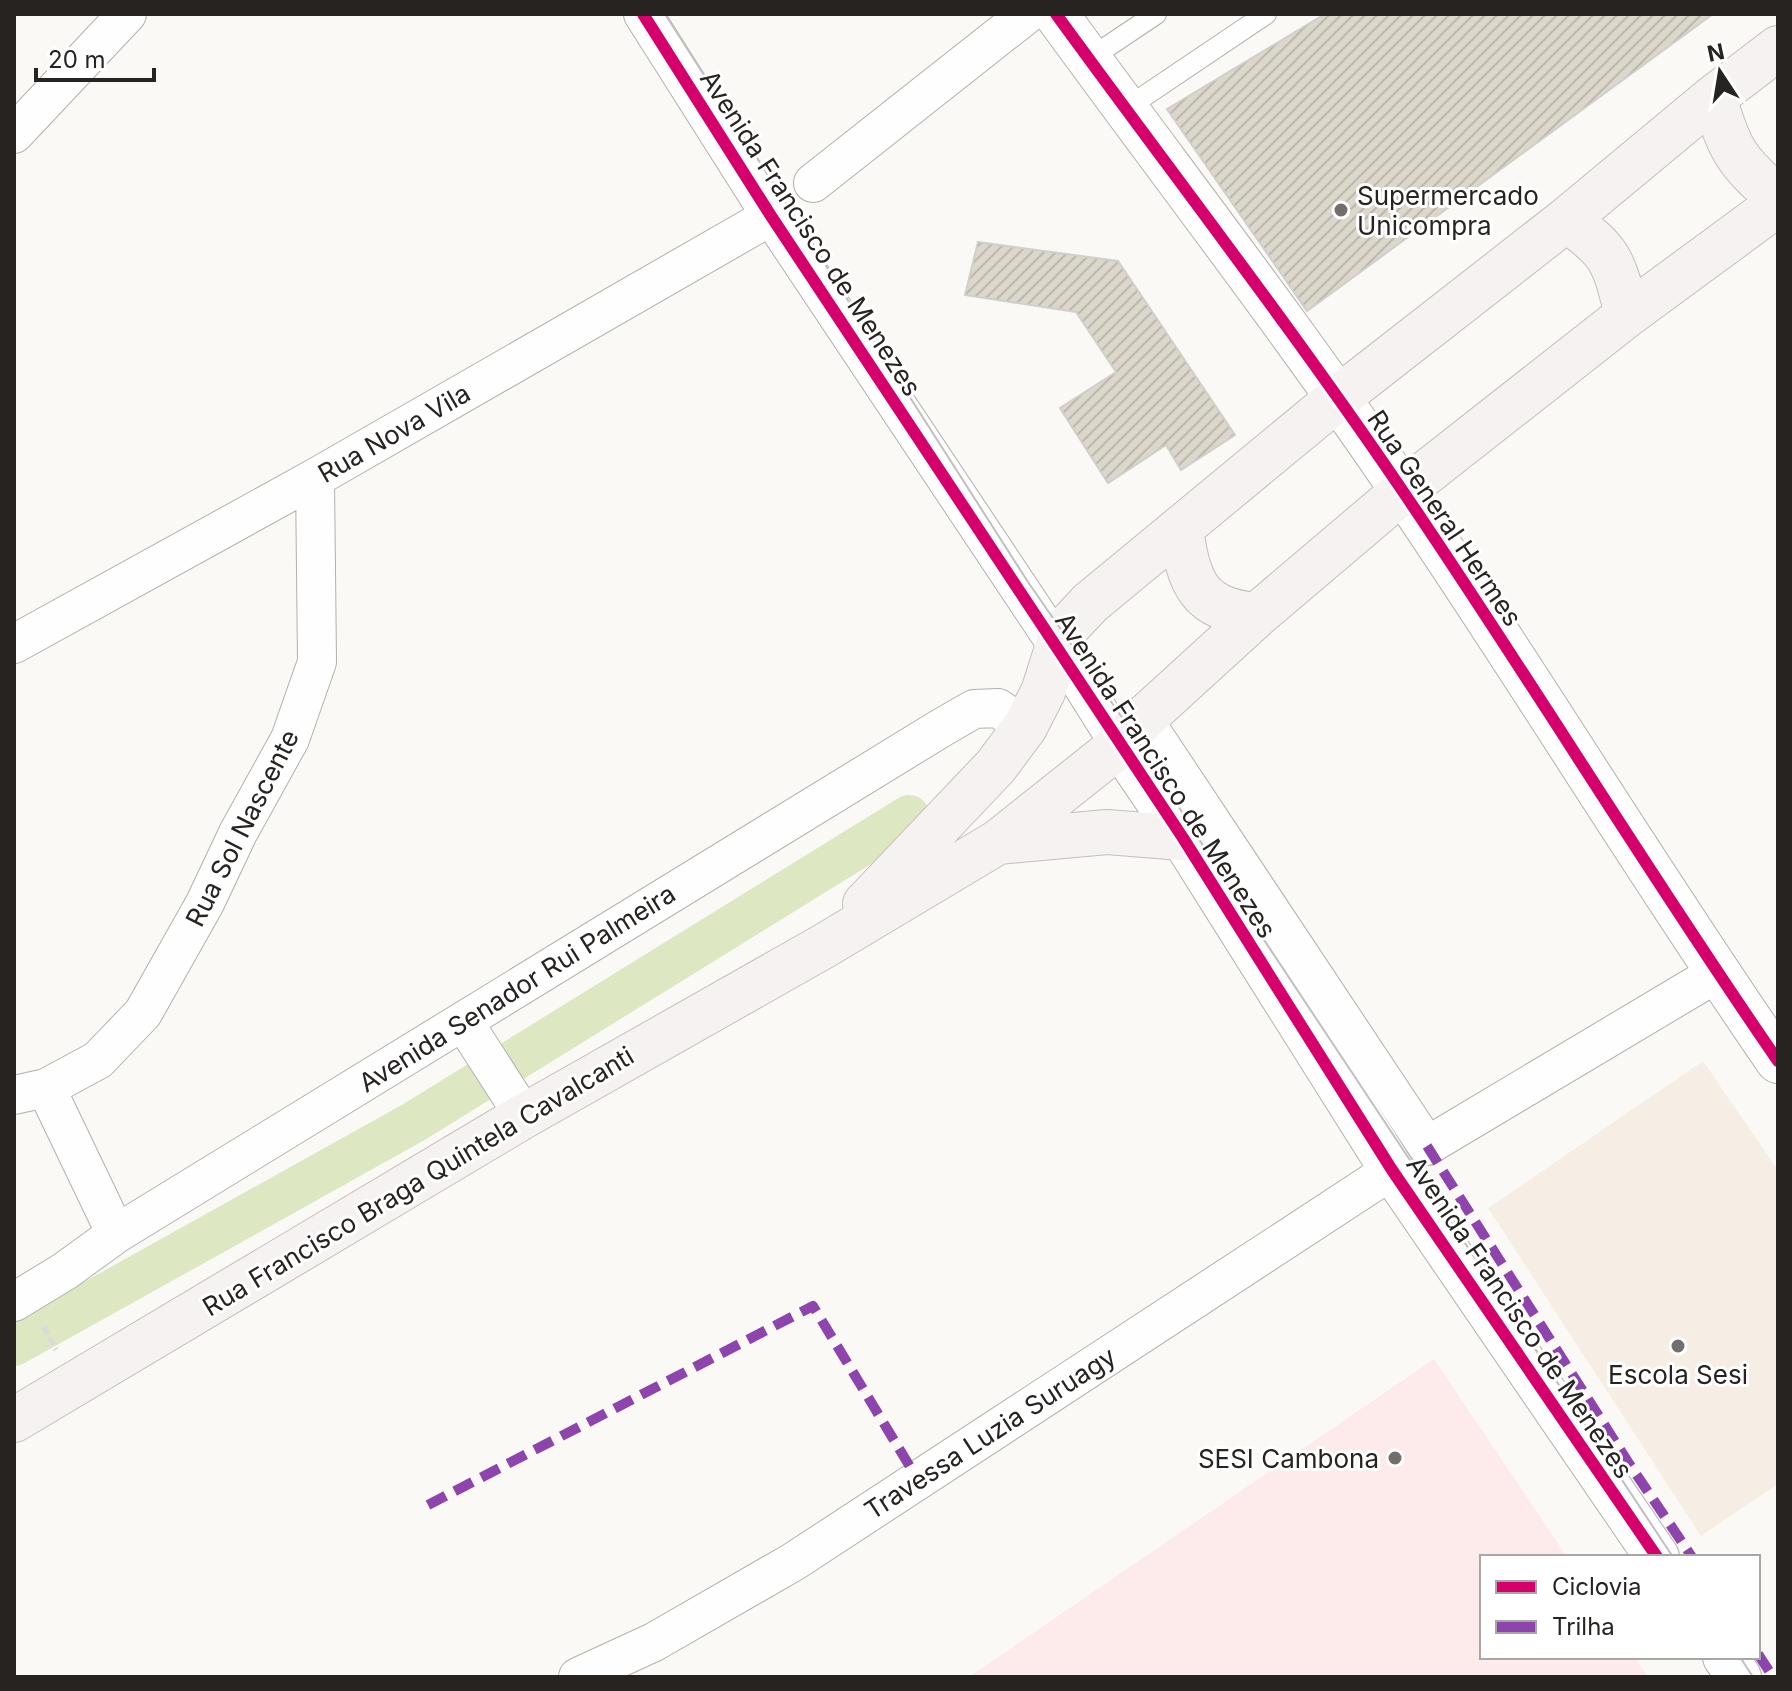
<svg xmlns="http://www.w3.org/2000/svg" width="1792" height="1691" font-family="Inter,sans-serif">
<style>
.built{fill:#f6eee5}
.pitch{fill:#fdeaea}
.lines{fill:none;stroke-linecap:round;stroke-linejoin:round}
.canal{stroke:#dde8c2;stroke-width:42}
.building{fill:url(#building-hatch);stroke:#d1cfcc;stroke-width:2}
.lane-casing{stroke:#b2b0ae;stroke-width:22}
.street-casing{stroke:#b2b0ae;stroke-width:40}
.secondary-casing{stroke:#b2b0ae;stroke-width:46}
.primary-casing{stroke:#c5beba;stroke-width:46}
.path{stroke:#dadad8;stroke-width:5;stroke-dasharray:8 4;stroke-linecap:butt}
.lane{stroke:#fefefe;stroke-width:20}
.street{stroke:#fefefe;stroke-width:38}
.secondary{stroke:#fefefe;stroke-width:44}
.primary{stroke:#f6f2f1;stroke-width:44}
.tram{stroke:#c0c0c0;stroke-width:2}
.quiet{stroke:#8e44ad;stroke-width:10;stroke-dasharray:20 10;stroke-linecap:butt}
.cycleway-casing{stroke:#fff;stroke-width:17}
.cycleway{stroke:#d6006c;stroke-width:12}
.poi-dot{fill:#716e6c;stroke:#fff;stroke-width:3}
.labels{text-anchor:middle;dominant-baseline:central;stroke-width:6;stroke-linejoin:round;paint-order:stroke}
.poi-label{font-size:26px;fill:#262321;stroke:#fff;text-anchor:start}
.street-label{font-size:26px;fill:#262321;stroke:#fff}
</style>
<defs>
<pattern id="building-hatch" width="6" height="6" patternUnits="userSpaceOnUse" patternTransform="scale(2)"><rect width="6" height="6" fill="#dbd7cb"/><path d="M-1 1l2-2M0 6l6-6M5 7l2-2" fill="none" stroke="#bcb8ae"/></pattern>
</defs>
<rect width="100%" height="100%" fill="#fbf9f6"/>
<path class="built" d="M1703,1061L1778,1170V1484L1701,1536L1488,1208Z"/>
<path class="pitch" d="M1434,1359L1567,1557H1482V1657H1635L1648,1677H969Z"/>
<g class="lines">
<path class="canal" d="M14,1345L414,1122L909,816"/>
</g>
<path class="building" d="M1325,14H1713L1307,311L1167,109Z
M978,242L1118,261L1235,435L1181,470L1166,445L1108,483L1060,408L1116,372L1076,312L965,295Z"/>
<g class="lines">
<defs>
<path id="lane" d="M1089,59L1156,14
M1125,109L1266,14"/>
<path id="street" d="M643,14L771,216L1057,645L1120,745
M14,134L127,14
M813,183L1027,14
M14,644L315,478L771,216
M1143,719L1427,1146L1717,973
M463,1021L524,1116
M46,1088L116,1234
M14,1095L46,1088L98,1060L143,1013L205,903L238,833L290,739L317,662L315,478
M14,1302L65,1271L116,1234L941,728L974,709L998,708L1025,727
M578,1677L654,1642L793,1562L1392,1170"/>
<path id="secondary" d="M1056,14C1171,172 1292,328 1402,490C1530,678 1648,873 1778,1061
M1120,745L1183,838L1392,1170L1657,1557
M1725,1657L1739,1677"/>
<path id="primary" d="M1714,97C1729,149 1736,162 1778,197
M1566,220C1612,251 1614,262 1627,315
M1181,530C1189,583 1198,610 1257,615
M998,842L1107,832L1183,838
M865,904L996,766L1025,727L1043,692L1062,633L1090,603L1338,398L1566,220L1714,97L1778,48
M14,1420L524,1116L824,946L998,842L1120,745L1143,719L1257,615L1403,491L1627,315L1778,204"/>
</defs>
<use href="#lane" class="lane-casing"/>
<use href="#street" class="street-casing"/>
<use href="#secondary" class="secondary-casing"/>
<use href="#primary" class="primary-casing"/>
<path class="path" d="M44,1327L56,1350"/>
<use href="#lane" class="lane"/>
<use href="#street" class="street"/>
<use href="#secondary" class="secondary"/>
<use href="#primary" class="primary"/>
<path class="tram" d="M665,14L1028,582L1132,732L1227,884L1673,1557
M1740,1657L1753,1677"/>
<path class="quiet" d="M1427,1146L1628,1462L1692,1557
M428,1505L813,1306L918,1480
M1758,1654L1773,1677"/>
<defs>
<path id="cycleway" d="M643,14L771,216L1183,838L1392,1170L1657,1557
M1056,14C1171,172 1292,328 1402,490C1530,678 1648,873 1778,1061"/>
</defs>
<use href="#cycleway" class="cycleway-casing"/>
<use href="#cycleway" class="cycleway"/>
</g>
<g class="poi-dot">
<circle cx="1341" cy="210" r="8"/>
<circle cx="1678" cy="1346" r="8"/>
<circle cx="1395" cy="1458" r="8"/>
</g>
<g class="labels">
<g class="poi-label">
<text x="1357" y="195">Supermercado<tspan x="1357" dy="30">Unicompra</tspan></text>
<text x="1678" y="1374" text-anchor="middle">Escola Sesi</text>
<text x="1379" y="1458" text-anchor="end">SESI Cambona</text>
</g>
<g class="street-label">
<text transform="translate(811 233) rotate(57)">Avenida Francisco de Menezes</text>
<text transform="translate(394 433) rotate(-30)">Rua Nova Vila</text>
<text transform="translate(1445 518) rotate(56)">Rua General Hermes</text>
<text transform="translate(1166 775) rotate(57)">Avenida Francisco de Menezes</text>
<text transform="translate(242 828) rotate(-63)">Rua Sol Nascente</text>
<text transform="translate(517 988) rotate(-32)">Avenida Senador Rui Palmeira</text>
<text transform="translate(418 1181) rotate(-31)">Rua Francisco Braga Quintela Cavalcanti</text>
<text transform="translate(1520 1317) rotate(56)">Avenida Francisco de Menezes</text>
<text transform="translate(990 1433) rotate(-33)">Travessa Luzia Suruagy</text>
</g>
</g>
<rect width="1792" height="1691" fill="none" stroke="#262321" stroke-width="32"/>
<rect x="1480" y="1555" width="280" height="104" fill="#ffffff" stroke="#a8a7a6" stroke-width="2"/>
<rect x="1496" y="1581" width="40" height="12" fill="#d6006c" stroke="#a8a7a6" stroke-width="2"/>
<text x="1552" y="1595" font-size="24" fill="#262321">Ciclovia</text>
<rect x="1496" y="1621" width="40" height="12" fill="#8e44ad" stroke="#a8a7a6" stroke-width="2"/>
<text x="1552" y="1635" font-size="24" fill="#262321">Trilha</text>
<g transform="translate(1720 72) rotate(348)" stroke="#ffffff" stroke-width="6" paint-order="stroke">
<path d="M0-6L14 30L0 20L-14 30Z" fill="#262321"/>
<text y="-12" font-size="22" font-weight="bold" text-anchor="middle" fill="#262321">N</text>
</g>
<path d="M36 68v12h118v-12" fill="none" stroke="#262321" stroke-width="4"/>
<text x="48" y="68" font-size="24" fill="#262321" stroke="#ffffff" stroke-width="6" paint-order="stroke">20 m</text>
</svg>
